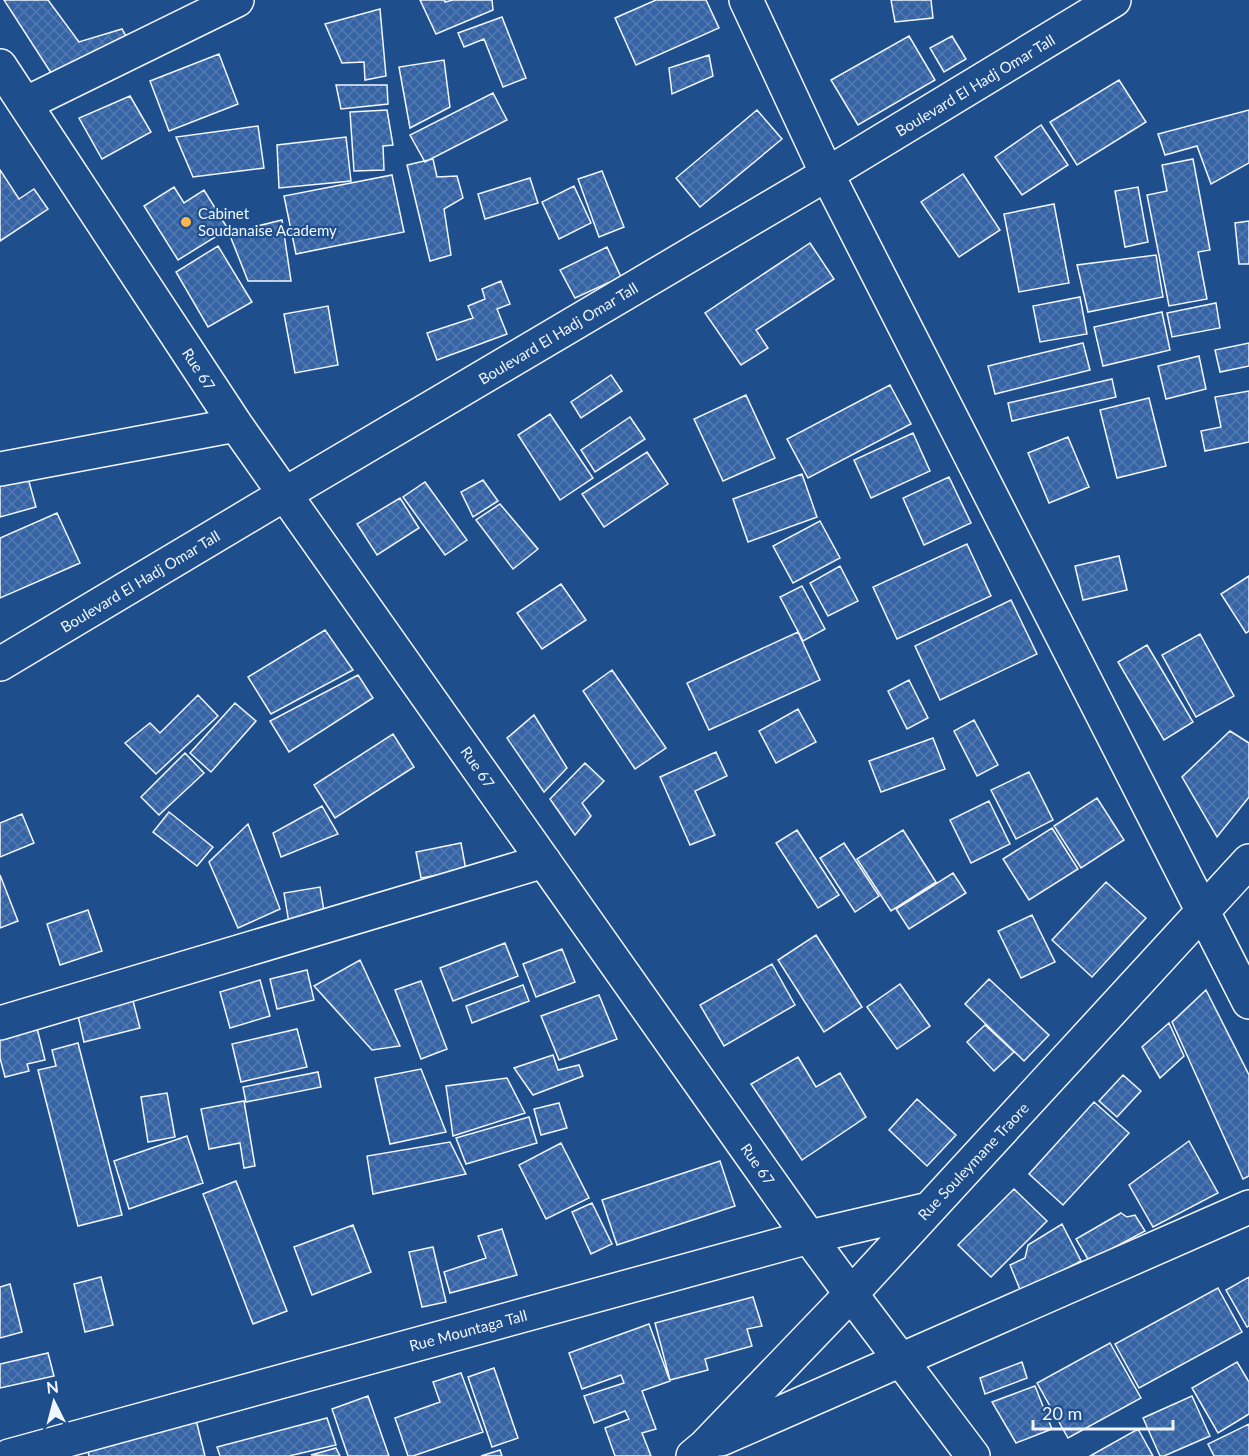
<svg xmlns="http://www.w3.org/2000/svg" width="1249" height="1456" font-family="Lato,sans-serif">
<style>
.building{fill:url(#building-cross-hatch);stroke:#f2f6ff;stroke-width:1.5}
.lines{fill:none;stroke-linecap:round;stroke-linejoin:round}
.street-casing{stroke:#f2f6ff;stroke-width:36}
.secondary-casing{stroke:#f2f6ff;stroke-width:36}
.street{stroke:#1f4e8c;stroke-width:33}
.secondary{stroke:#1f4e8c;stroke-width:33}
.poi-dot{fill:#ffb74d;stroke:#1f4e8c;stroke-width:2}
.labels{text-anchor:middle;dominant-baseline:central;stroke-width:4.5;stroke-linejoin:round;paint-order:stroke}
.street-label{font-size:15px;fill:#f2f6ff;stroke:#1f4e8c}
.poi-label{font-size:15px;fill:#f2f6ff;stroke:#1f4e8c;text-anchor:start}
</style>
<defs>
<pattern id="building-cross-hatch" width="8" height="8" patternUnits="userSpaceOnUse" patternTransform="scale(1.5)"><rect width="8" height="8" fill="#3563a3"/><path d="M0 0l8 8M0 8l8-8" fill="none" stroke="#537ab1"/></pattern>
</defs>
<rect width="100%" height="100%" fill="#1f4e8c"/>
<path class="building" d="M4,0H48L79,42L122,29L133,49L55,79Z
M420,0H445V2L453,0H492L493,10L436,34Z
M656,0H706L719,28L636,65L615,18Z
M891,0H931L933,18L895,22Z
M380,9L386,76L365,80L364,62L342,63L325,24Z
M502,17L526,78L503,87L484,39L464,47L458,33Z
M909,36L935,80L858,125L831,80Z
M952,36L966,59L944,72L930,48Z
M219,54L238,104L169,131L150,81Z
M709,55L713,76L672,94L669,68Z
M444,60L450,107L410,128L399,67Z
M1119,80L1146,122L1077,165L1050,122Z
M336,85H387L388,104L341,109Z
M493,93L507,120L425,162L410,135Z
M130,96L151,132L102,159L79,118Z
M387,110L393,145L383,146L384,170L354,171L350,112Z
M757,110L782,139L700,207L676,178Z
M1249,110V163L1211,184L1197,146L1165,155L1158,134Z
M1041,125L1068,165L1022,195L995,157Z
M258,126L264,168L193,177L176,137Z
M346,137L351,181L279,188L277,145Z
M433,159L437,177L457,176L463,198L444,209L451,255L430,261L407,165Z
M1193,159L1210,250L1198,252L1207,299L1169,306L1147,195L1167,191L1162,165Z
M0,170L19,199L34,189L48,209L0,241Z
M602,171L624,227L599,237L578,179Z
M963,174L1000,230L959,257L921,202Z
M392,175L404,232L296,254L284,196Z
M530,178L538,203L485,219L478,194Z
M574,186L591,223L559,239L542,202Z
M174,187L184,203L204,190L228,229L178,260L144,206Z
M1138,187L1148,242L1125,247L1115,191Z
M1054,204L1069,283L1019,292L1004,214Z
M282,220L291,281H248L229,233Z
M1249,221V264H1239L1235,223Z
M810,243L834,279L756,330L768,348L741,365L705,313Z
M218,246L252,302L208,327L176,272Z
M607,247L621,277L575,298L560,270Z
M1156,255L1163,297L1088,312L1077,265Z
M501,281L510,304L497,309L507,334L437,360L427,333L473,318L468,306L485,299L482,289Z
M1080,297L1087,334L1040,342L1033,306Z
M1216,303L1220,328L1172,337L1167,313Z
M328,306L338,365L295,373L284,314Z
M1162,312L1170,350L1103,366L1094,327Z
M1083,343L1090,370L995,394L988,366Z
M1249,343V366L1220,372L1215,350Z
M1199,356L1206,389L1166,399L1158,366Z
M611,375L622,391L581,418L571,402Z
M1112,379L1116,397L1012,421L1008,403Z
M890,385L911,424L808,478L787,439Z
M1249,391V442L1205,451L1201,431L1221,427L1215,397Z
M746,395L775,458L723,481L694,419Z
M1149,398L1166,466L1117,478L1100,410Z
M550,414L593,478L560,500L518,435Z
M630,417L645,439L595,472L581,450Z
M913,433L930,471L871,498L854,460Z
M1068,437L1089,487L1049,503L1028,453Z
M647,452L668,484L604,527L582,494Z
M802,474L817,517L748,542L733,499Z
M949,477L971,523L924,545L903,498Z
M28,478L36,507L0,517V485Z
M483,480L498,501L473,517L461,492Z
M425,482L467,540L445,555L403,497Z
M400,498L419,528L377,555L357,524Z
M500,504L538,549L513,569L476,520Z
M57,513L80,563L0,598V538Z
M820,521L840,558L793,583L773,546Z
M967,544L991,596L897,639L873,587Z
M1119,556L1127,590L1083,600L1075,566Z
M840,566L858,601L828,616L810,583Z
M1249,576V631L1246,633L1221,594Z
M561,584L586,620L542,649L517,613Z
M802,586L825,629L803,641L780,597Z
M1011,600L1037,654L940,700L915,646Z
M325,630L353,670L271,714L248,677Z
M798,632L820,680L709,730L687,683Z
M1200,634L1234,696L1196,717L1162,655Z
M1147,645L1193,722L1164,740L1118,662Z
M612,670L666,748L635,769L583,691Z
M358,675L373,698L289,752L270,721Z
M909,680L928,718L907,729L888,691Z
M198,695L218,716L156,774L125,743L150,723L160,733Z
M235,703L256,721L211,772L190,753Z
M798,709L816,742L776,763L759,731Z
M534,715L567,768L544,792L507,738Z
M974,720L998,765L977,776L954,731Z
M1230,731L1249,743V797L1217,837L1182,777Z
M393,734L414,767L335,818L314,785Z
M933,738L945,769L881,792L869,761Z
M716,752L727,776L695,791L715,835L690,845L660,777Z
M185,753L204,773L159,815L141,797Z
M585,763L604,781L582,803L591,816L575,835L550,799Z
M1029,772L1053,820L1016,839L991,790Z
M1097,798L1124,840L1081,868L1054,826Z
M989,801L1010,844L971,863L950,820Z
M322,806L338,834L281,857L273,833Z
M169,812L213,847L197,866L153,832Z
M22,814L34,843L0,857V823Z
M248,824L280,909L238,928L209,862Z
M1052,828L1078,869L1029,900L1003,859Z
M797,830L839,895L818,908L776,843Z
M903,830L936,882L891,911L857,859Z
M461,843L466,870L421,878L416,852Z
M844,843L879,896L855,912L820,858Z
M953,873L966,893L909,929L896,909Z
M0,875L18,921L0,928Z
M1106,882L1146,918L1092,977L1052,940Z
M320,887L325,917L289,923L284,893Z
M88,910L102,951L60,965L47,924Z
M1032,915L1055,962L1021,978L998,931Z
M816,935L862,1007L824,1032L778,960Z
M505,943L518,976L453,1001L440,968Z
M562,949L575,982L536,997L523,964Z
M360,960L400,1046L372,1050L314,986Z
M772,964L795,1005L724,1046L700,1005Z
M307,970L314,1000L277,1009L270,979Z
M989,979L1049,1035L1024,1061L965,1004Z
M260,980L270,1016L230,1028L220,992Z
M421,981L447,1049L421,1059L395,990Z
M900,984L930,1026L897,1049L867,1007Z
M523,985L529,1001L472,1023L466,1006Z
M1206,990L1249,1075V1176L1243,1179L1172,1022Z
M131,993L140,1028L84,1042L76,1007Z
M599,995L617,1039L559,1060L541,1016Z
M35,1020L45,1060L27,1064L29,1071L5,1077L0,1058V1029Z
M1169,1023L1184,1056L1160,1078L1142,1047Z
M985,1025L1014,1052L994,1071L967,1042Z
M297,1029L307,1067L241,1082L232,1044Z
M78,1043L122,1215L78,1226L38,1070L56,1066L52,1050Z
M553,1055L558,1070L579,1065L583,1076L533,1095L514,1068Z
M798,1057L816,1087L840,1073L866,1117L802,1160L751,1084Z
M421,1069L446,1132L390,1144L375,1078Z
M318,1072L321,1087L246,1102L243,1087Z
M1123,1075L1141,1091L1117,1117L1099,1101Z
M507,1078L525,1113L453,1136L446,1086Z
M167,1093L175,1137L148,1142L141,1097Z
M917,1099L956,1135L927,1166L889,1130Z
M244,1101L255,1166L244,1168L240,1143L209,1149L201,1109Z
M1094,1102L1129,1133L1063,1205L1029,1174Z
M559,1103L567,1128L541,1135L534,1109Z
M529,1117L537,1143L466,1164L456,1138Z
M187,1136L203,1183L129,1209L114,1161Z
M1189,1141L1218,1193L1153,1227L1129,1185Z
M450,1142L466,1174L373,1194L367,1156Z
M561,1143L589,1198L546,1219L519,1165Z
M720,1161L735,1206L617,1245L602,1200Z
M236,1181L287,1311L253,1324L203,1194Z
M1014,1189L1047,1221L991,1277L958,1245Z
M592,1203L612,1244L591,1254L572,1212Z
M1121,1213L1127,1217L1135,1215L1145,1231L1089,1261L1076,1239Z
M1062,1224L1081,1261L1021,1292L1010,1265L1025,1258L1028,1245Z
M353,1225L371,1272L312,1295L294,1247Z
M502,1229L517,1275L450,1293L444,1272L486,1258L478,1236Z
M433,1247L446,1302L422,1307L409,1252Z
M101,1277L113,1325L85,1332L74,1284Z
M1249,1277V1326L1247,1327L1226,1290Z
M10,1284L22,1332L0,1338V1287Z
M1218,1288L1242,1332L1139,1388L1115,1344Z
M753,1297L762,1326L747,1329L752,1346L705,1359L708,1370L670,1380L655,1323Z
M649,1324L670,1381L642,1391L656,1429L642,1433L651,1456H615L605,1428L629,1419L625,1411L594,1423L584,1396L624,1383L621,1375L582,1389L569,1353Z
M1110,1343L1141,1398L1068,1438L1037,1383Z
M48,1353L54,1376L0,1388V1364Z
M1022,1362L1027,1378L985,1394L980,1378Z
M1237,1362L1249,1382V1414L1218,1433L1192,1388Z
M494,1368L518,1438L492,1447L468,1377Z
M461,1373L483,1432L413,1456H408L395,1418L440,1402L433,1382Z
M1035,1386L1052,1429L1016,1443L992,1402Z
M368,1396L389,1456H348L332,1409Z
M1192,1396L1210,1436L1164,1456H1160L1143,1418Z
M327,1418L336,1445L289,1456H220L217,1447Z
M196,1420L205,1456H89L87,1448Z
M1249,1424V1456H1214L1208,1444Z
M1138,1429L1153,1456H1090Z
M336,1448L340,1456L311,1455Z
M500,1450L502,1456H481Z"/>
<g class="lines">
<defs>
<path id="street" d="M746,0L827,174L1249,1002
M0,66L236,425L809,1237L851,1294L973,1456
M25,104L237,0
M0,469L236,425
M0,1023L544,861
M721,1439L1249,1207
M9,1456L809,1237L929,1209
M693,1456L705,1446L851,1294L1249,861"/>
<path id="secondary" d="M0,664L285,494L827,174L1114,0"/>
</defs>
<use href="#street" class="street-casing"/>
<use href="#secondary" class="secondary-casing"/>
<use href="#street" class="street"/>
<use href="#secondary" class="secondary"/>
</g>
<circle class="poi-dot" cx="186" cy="222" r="6"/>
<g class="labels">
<g class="street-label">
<text transform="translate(975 85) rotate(-31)">Boulevard El Hadj Omar Tall</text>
<text transform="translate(558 333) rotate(-31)">Boulevard El Hadj Omar Tall</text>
<text transform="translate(199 369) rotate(57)">Rue 67</text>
<text transform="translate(140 581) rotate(-31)">Boulevard El Hadj Omar Tall</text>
<text transform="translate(478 767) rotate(55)">Rue 67</text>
<text transform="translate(973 1161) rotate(-47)">Rue Souleymane Traore</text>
<text transform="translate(758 1164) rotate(55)">Rue 67</text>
<text transform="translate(468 1330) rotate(-15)">Rue Mountaga Tall</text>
</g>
<g class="poi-label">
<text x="198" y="213">Cabinet<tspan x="198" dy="17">Soudanaise Academy</tspan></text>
</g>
</g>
<g transform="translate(54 1402) rotate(354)" stroke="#1f4e8c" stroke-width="4.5" paint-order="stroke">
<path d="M0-4.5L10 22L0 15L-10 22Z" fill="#f2f6ff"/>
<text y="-9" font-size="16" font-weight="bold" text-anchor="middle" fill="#f2f6ff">N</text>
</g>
<path d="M1033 1420v9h140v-9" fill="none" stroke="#f2f6ff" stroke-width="3"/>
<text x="1042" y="1420" font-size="18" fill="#f2f6ff" stroke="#1f4e8c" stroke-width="4.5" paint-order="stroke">20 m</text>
</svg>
